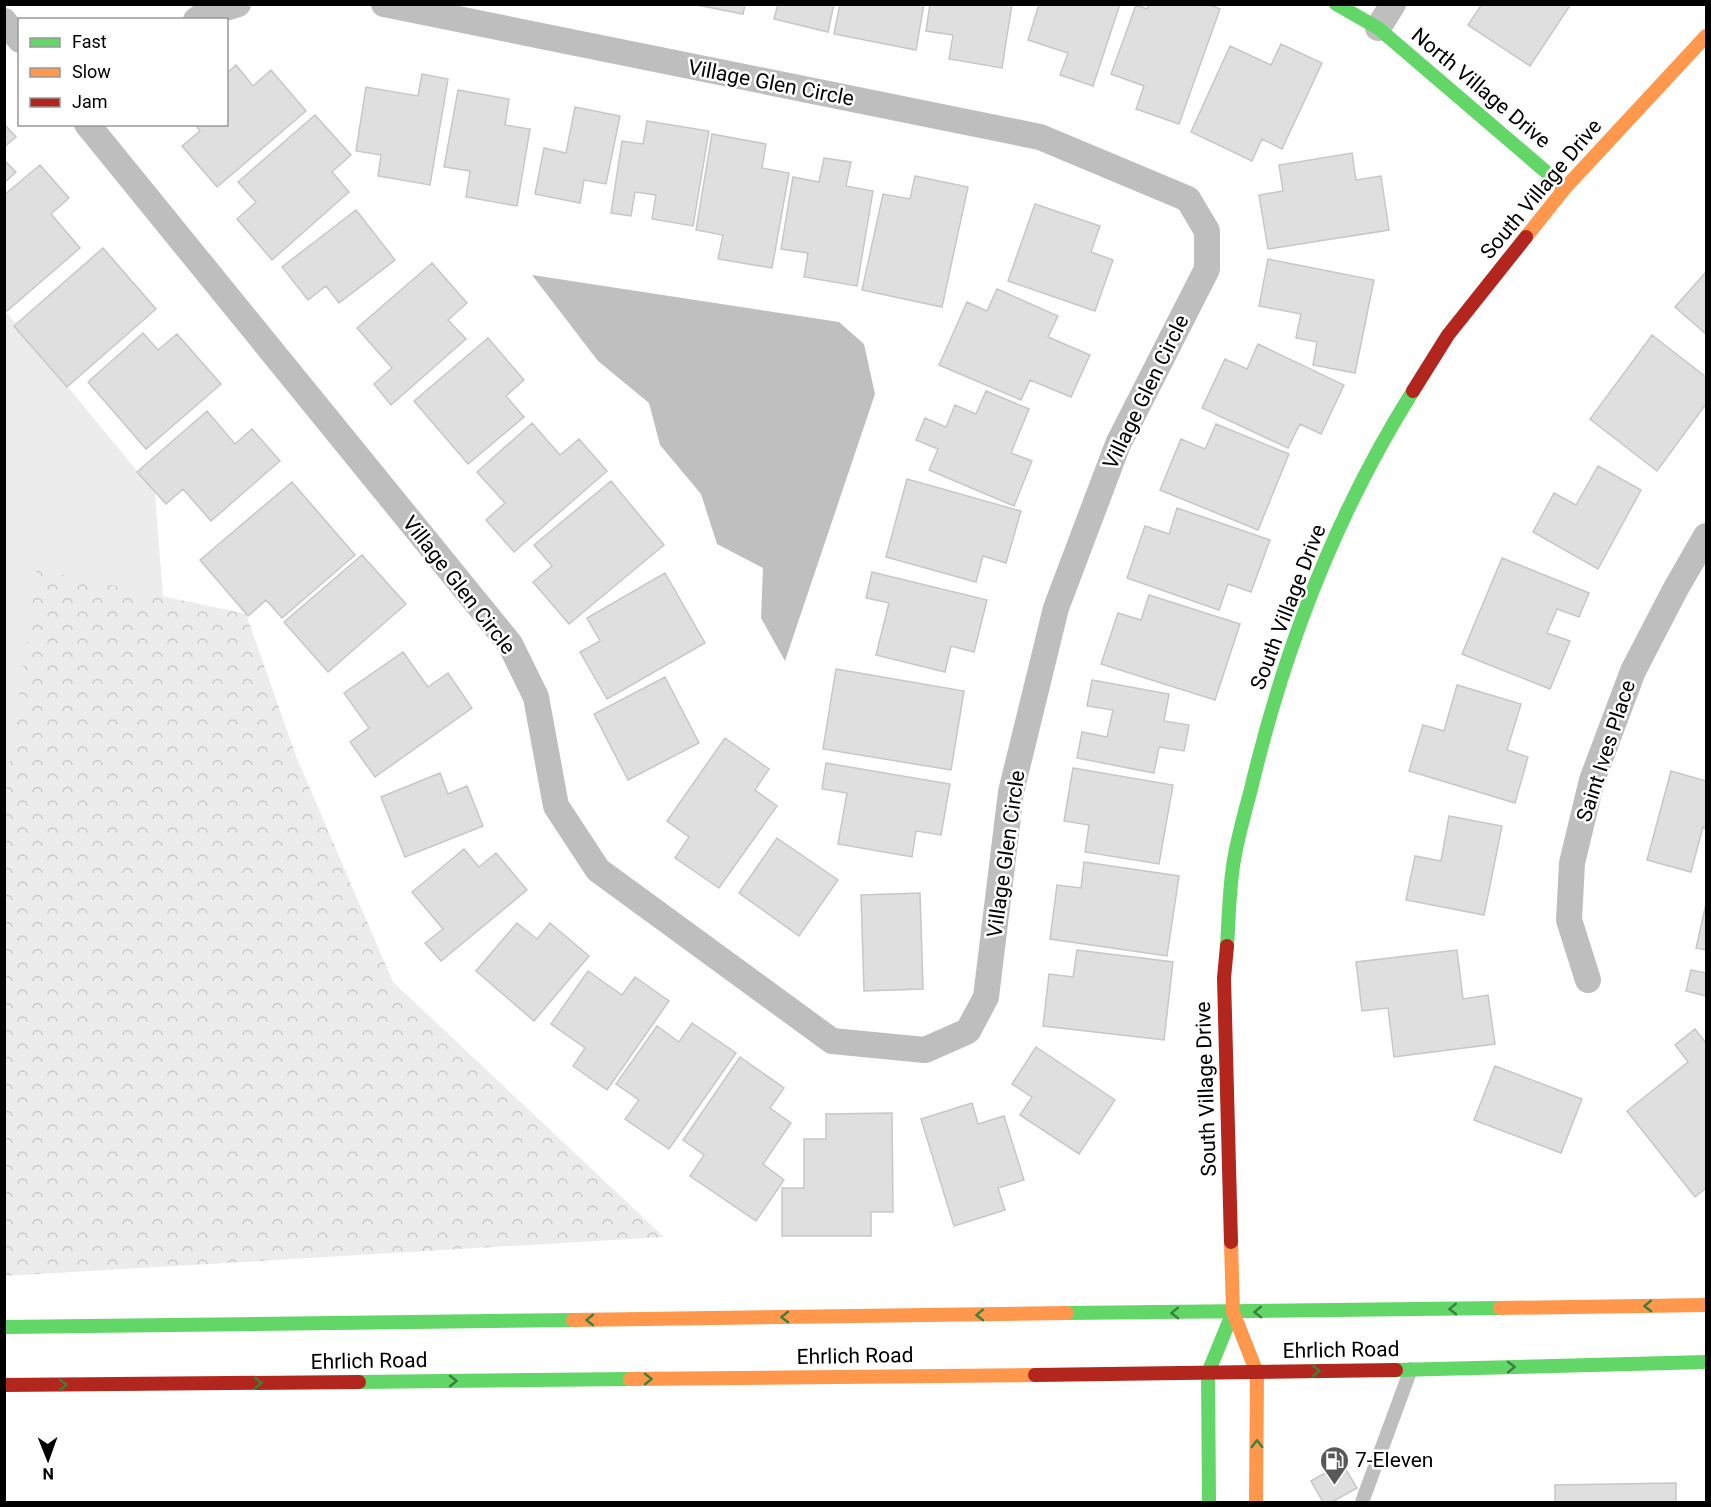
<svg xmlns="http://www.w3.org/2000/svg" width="1711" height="1507" font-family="Roboto,sans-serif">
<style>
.grass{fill:#ececec}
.forest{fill:url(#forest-crowns)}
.water{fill:#bfbfbf}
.building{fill:#dfdfdf;stroke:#c7c7c7;stroke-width:1.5}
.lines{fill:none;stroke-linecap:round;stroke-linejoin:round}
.lane{stroke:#bebebe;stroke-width:14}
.street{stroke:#bebebe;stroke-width:26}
.fast{stroke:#63d668;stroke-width:14}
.slow{stroke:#ff974d;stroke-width:14}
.jam{stroke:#b3261e;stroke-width:14}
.oneway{stroke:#3b803e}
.labels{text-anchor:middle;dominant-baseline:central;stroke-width:5;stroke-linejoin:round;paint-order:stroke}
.street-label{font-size:21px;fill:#000;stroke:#fff}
.poi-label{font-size:21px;fill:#000;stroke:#fff;text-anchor:start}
</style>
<defs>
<pattern id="forest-crowns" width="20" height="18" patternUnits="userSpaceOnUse" patternTransform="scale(1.5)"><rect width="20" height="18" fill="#ececec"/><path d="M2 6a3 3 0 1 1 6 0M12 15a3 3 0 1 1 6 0" fill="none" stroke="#c9c9c9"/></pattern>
</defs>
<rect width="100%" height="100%" fill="#fff"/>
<path class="grass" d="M4,309L155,493L212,1231L5,1241Z"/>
<path class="forest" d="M37,569L246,614L296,756L393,982L664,1237L5,1276L4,803Z"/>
<path class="water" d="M532,275L839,322L864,344L875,394L785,661L761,618L763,568L717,544L701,494L660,445L649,403L598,361Z"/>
<path class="building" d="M692,4H745L743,14Z
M778,4H834L828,32L774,19Z
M840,4H924L916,50L834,34Z
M930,4H1012L1002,68L949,59L953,35L926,31Z
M1039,4H1120L1093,86L1060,75L1068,53L1028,40Z
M1149,4H1208L1220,9L1179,124L1136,109L1144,86L1111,74L1136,5L1147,9Z
M1482,4H1571L1530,66L1468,25Z
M1281,44L1322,63L1282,149L1262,139L1252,161L1191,132L1230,46L1271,65Z
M236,65L253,86L271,70L306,111L217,187L182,146L200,131L195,124H226V74Z
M422,74L448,79L430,185L378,176L381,155L356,151L366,87L418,96Z
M458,90L509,99L505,125L530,129L517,206L466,197L470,171L444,167Z
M575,107L620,116L606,184L584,180L580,203L535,194L544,148L566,153Z
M315,115L351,155L332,172L349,192L272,260L237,219L256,202L238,182Z
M647,121L709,131L693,226L652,219L656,195L635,192L631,216L611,213L622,141L643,144Z
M4,124L16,137L4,147Z
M712,134L766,144L762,168L789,173L772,268L718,259L723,235L696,230Z
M1352,153L1356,180L1381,176L1389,230L1268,249L1259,195L1283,191L1279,165Z
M824,158L851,162L846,186L873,191L857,286L804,277L808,253L781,249L793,177L819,182Z
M4,160L16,172L4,183Z
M40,165L69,198L51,214L80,248L7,311L4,308V195Z
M915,176L968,187L942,307L862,290L883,194L910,199Z
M1035,204L1100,226L1091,252L1113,260L1095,311L1008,281Z
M356,210L395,260L339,303L326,286L308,300L282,267Z
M103,248L156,309L67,387L14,326Z
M1268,259L1374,280L1355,373L1313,365L1317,342L1296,338L1301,314L1259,306Z
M432,263L467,303L448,320L466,339L391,405L374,384L392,368L357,328Z
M1705,273L1706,274V334L1675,307Z
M997,289L1058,316L1048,337L1090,355L1071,397L1030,380L1021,400L939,365L967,302L987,311Z
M143,333L158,350L177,334L221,384L146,449L88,382Z
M1652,335L1706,377V404L1657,471L1590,419Z
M488,338L524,380L506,396L524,417L468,464L414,401Z
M1258,344L1344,385L1321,434L1300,424L1288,448L1202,408L1225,359L1247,369Z
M986,391L1029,409L1011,453L1032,461L1014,506L929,470L938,449L916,440L925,418L946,427L955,405L976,414Z
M207,411L235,444L252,429L280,461L211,521L183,489L166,504L137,472Z
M532,423L560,455L579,439L607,471L514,552L486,520L505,503L477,472Z
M1216,424L1289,454L1258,530L1160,490L1181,439L1205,449Z
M1598,466L1641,490L1598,569L1533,532L1554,493L1576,505Z
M907,479L1021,511L1006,563L983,556L976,582L886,557Z
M611,481L664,545L569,624L533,582L552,566L534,545Z
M292,482L355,555L282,618L266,600L248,616L200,560Z
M1177,508L1270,540L1251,592L1228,584L1219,610L1127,578L1145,526L1169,534Z
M362,555L406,604L328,672L284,622Z
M1502,558L1589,593L1579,617L1557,609L1547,633L1570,641L1550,689L1462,654Z
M872,572L987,600L974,652L951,646L945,672L876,655L889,603L866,598Z
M665,573L705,643L607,699L580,652L600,641L587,618Z
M1149,595L1240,624L1215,700L1101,664L1118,613L1141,620Z
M403,652L428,687L448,673L472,708L375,777L350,742L369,728L344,693Z
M836,669L964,691L951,770L823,749Z
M665,677L699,743L628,780L594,714Z
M1092,680L1169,694L1164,721L1189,725L1184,751L1159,747L1154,773L1077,758L1082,732L1107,737L1113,710L1087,706Z
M1457,685L1521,704L1507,750L1528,757L1515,803L1409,771L1423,725L1444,731Z
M725,738L769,769L755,790L777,806L719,888L675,858L689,837L667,821Z
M826,763L950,784L941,835L916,831L912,857L838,844L847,793L822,789Z
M1073,768L1173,785L1159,864L1085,852L1089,825L1064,821Z
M1671,771L1706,781V829L1703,827L1691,872L1647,860Z
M440,773L448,794L467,786L483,826L405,857L381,797Z
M1449,816L1502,826L1484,915L1406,900L1415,856L1441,861Z
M777,838L838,880L799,936L739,893Z
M464,849L479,867L496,853L527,890L441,961L425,943L443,929L412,892Z
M1084,862L1179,876L1167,956L1050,939L1057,885L1081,888Z
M920,893L923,989L864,991L861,895Z
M1706,904V950L1696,948Z
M517,923L537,939L550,923L589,956L534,1021L476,971Z
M1077,950L1173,962L1164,1040L1043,1026L1049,974L1073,977Z
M1457,950L1463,999L1488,995L1495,1044L1394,1057L1388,1008L1362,1011L1356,962Z
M1691,970L1706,973V996L1686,991Z
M588,971L622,995L635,977L669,1001L607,1090L573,1066L585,1048L551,1024Z
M692,1023L736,1053L669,1149L625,1119L639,1100L616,1084L657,1026L679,1042Z
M1695,1029L1706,1043V1188L1695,1197L1627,1111L1688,1062L1675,1045Z
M1036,1047L1115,1100L1079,1154L1020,1115L1032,1097L1012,1084Z
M740,1057L784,1088L770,1108L791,1123L763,1164L784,1180L756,1221L690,1176L704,1155L683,1140Z
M1495,1066L1582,1099L1561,1153L1474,1120Z
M972,1103L978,1124L1004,1116L1024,1180L998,1188L1005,1210L954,1226L921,1119Z
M892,1113L893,1212H871V1236H782V1188H804V1139H826V1114Z
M1342,1463L1357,1488L1332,1502H1323L1311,1481Z
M1676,1483V1502H1555V1485Z"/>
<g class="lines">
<path class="lane" d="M1362,1502L1411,1369"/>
<path class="street" d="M196,20L203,15L238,4
M4,21L20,40
M1378,28L1393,4
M87,124L510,644L536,697L556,806L598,870L832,1041L925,1050L968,1031L986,997L1011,792L1056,608L1118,444L1207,269V231L1188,199L1040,137L384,4
M1588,980L1569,920L1572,863L1592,780L1633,671L1675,590L1706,536"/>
<path class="fast" d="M1336,4L1378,28L1565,188
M1227,946C1229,918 1229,888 1234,860C1238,836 1245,812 1251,789C1284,649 1337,512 1413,391
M1067,1313L1500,1308
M4,1327L573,1320
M1396,1370L1706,1362
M359,1382L630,1379
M1209,1502L1208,1373L1233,1312"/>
<path class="slow" d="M1526,237L1565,188L1706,36
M1231,1242L1233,1312L1257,1373L1256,1502
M1500,1308L1706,1305
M573,1320L1067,1313
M630,1379L1035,1375"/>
<path class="jam" d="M1413,391L1448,335L1526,237
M1227,946L1224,978L1231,1242
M1035,1375L1396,1370
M4,1385L359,1382"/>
</g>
<defs><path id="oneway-chevron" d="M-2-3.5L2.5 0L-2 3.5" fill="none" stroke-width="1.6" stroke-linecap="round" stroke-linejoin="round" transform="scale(1.5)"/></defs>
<g class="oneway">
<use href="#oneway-chevron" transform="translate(1648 1306) rotate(179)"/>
<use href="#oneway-chevron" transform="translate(1453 1309) rotate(179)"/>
<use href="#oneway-chevron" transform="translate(1258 1312) rotate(179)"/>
<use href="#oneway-chevron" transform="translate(1175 1313) rotate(179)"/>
<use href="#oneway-chevron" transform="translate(980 1315) rotate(179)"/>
<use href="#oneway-chevron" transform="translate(785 1317) rotate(179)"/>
<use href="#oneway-chevron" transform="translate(590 1320) rotate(179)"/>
<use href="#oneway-chevron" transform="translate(1511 1367) rotate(-1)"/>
<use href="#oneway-chevron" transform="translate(1316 1371) rotate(-1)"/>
<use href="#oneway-chevron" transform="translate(648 1379) rotate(-1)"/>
<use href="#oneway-chevron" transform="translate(453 1381) rotate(-1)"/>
<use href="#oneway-chevron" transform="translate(258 1383) rotate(-1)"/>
<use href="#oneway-chevron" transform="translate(63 1385) rotate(-1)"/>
<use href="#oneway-chevron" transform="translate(1257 1444) rotate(-90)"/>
</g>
<defs>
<symbol id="fuel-pin" viewBox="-11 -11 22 30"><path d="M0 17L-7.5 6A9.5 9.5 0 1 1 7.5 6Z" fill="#595959" stroke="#fff"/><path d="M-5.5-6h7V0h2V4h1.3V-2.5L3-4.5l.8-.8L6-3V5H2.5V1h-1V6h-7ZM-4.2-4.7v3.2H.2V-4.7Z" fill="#fff"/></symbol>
</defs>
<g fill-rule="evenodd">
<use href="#fuel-pin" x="1318" y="1444" width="33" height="45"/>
</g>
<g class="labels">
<g class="street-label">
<text transform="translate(771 83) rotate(11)">Village Glen Circle</text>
<text transform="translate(1481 88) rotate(40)">North Village Drive</text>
<text transform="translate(1541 189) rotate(-50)">South Village Drive</text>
<text transform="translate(1146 392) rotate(-64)">Village Glen Circle</text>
<text transform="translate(459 585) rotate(52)">Village Glen Circle</text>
<text transform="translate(1288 607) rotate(-69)">South Village Drive</text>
<text transform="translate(1606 751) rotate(-72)">Saint Ives Place</text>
<text transform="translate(1006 854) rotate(-82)">Village Glen Circle</text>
<text transform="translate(1206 1089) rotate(-92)">South Village Drive</text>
<text transform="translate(1341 1350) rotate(-1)">Ehrlich Road</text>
<text transform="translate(855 1356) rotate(-1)">Ehrlich Road</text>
<text transform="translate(369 1361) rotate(-1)">Ehrlich Road</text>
</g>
<g class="poi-label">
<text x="1355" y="1460">7-Eleven</text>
</g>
</g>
<rect width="1711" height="1507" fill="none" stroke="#000000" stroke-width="12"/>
<rect x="18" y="18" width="210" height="108" fill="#ffffff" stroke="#999999" stroke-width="1.5"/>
<rect x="30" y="38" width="30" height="9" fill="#63d668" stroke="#999999" stroke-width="1.5"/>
<text x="72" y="48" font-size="18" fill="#000000">Fast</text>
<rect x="30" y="68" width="30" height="9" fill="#ff974d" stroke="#999999" stroke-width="1.5"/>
<text x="72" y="78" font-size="18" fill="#000000">Slow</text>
<rect x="30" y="98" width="30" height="9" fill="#b3261e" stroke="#999999" stroke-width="1.5"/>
<text x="72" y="108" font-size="18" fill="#000000">Jam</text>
<g transform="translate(48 1459) rotate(179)" stroke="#ffffff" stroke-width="4.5" paint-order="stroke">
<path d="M0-4.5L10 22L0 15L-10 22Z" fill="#000000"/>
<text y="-9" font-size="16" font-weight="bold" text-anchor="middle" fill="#000000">N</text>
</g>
</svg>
